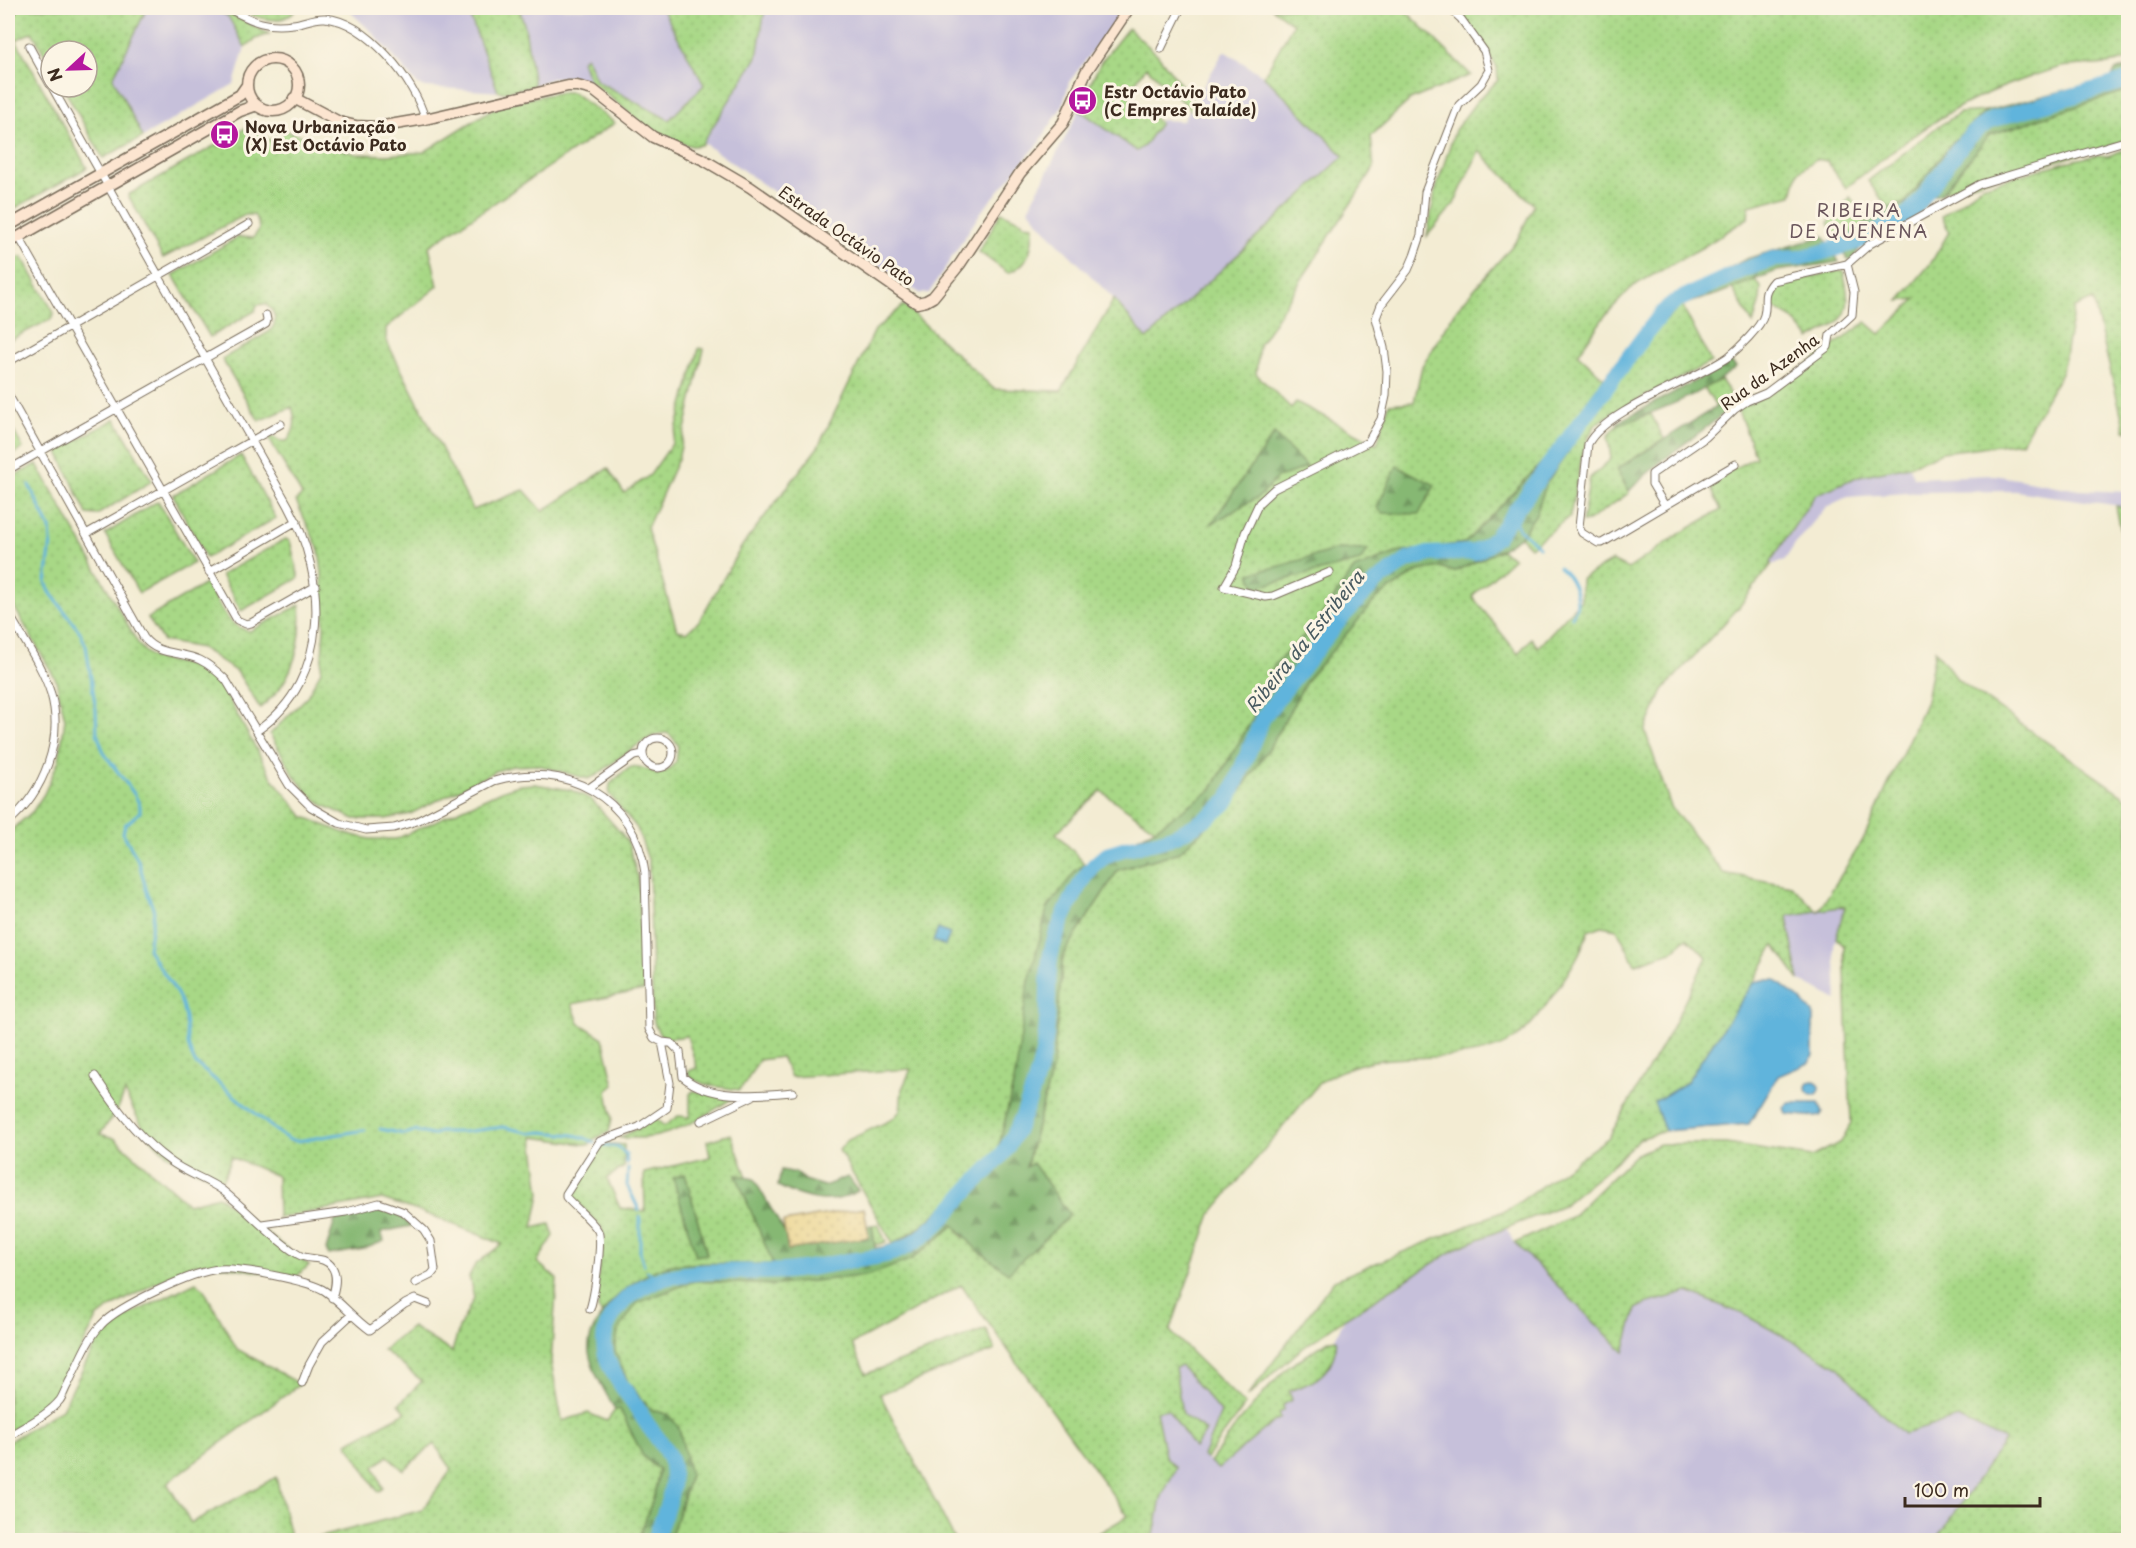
<svg xmlns="http://www.w3.org/2000/svg" width="2136" height="1548" font-family="'Playpen Sans',sans-serif">
<style>
.industrial{fill:#c6c0da}
.grass{fill:url(#grass-dots);stroke:#728152;stroke-width:1.5;fill-rule:evenodd}
.forest{fill:url(#forest-firs);stroke:#607148;stroke-width:1.5}
.sand{fill:url(#sand-dots);stroke:#94825e;stroke-width:1.5}
.water{fill:#61b4dc;stroke:#4e6f7d;stroke-width:1.5}
.lines{fill:none;stroke-linecap:round;stroke-linejoin:round}
.stream{stroke:#61b4dc;stroke-width:3}
.river{stroke:#61b4dc;stroke-width:16}
.street-casing{stroke:#7b6e5d;stroke-width:9}
.secondary-casing{stroke:#7b6e5d;stroke-width:13}
.street{stroke:#fff;stroke-width:7}
.secondary{stroke:#fce5d0;stroke-width:10}
.labels{text-anchor:middle;dominant-baseline:central;stroke-width:6;stroke-linejoin:round;paint-order:stroke}
.poi-label{font-size:16px;font-weight:bold;fill:#3b2a1e;stroke:#fcf5e5;text-anchor:start}
.street-label{font-size:16px;fill:#3b2a1e;stroke:#fcf5e5}
.neighbourhood-label{font-size:18px;letter-spacing:1.5px;fill:#6a565c;stroke:#fcf5e5}
.water-label{font-size:18px;font-style:italic;fill:#485a60;stroke:#fcf5e5}
</style>
<defs>
<pattern id="grass-dots" width="8" height="8" patternUnits="userSpaceOnUse" patternTransform="scale(1.5)"><rect width="8" height="8" fill="#a8d886"/><path d="M2 2h.1M6 6h.1" fill="none" stroke="#92ba73" stroke-width="1.8" stroke-linecap="round"/></pattern>
<pattern id="forest-firs" width="22" height="20" patternUnits="userSpaceOnUse" patternTransform="scale(1.5)"><rect width="22" height="20" fill="#86b873"/><path d="M5 1l3.5 6h-7zM16 11l3.5 6h-7z" fill="#6f965e"/></pattern>
<pattern id="sand-dots" width="8" height="8" patternUnits="userSpaceOnUse" patternTransform="scale(1.5)"><rect width="8" height="8" fill="#eeda9e"/><path d="M2 2h.1M6 6h.1" fill="none" stroke="#cdbb88" stroke-width="1.8" stroke-linecap="round"/></pattern>
</defs>
<rect width="100%" height="100%" fill="#fcf5e5"/>
<filter id="ink" filterUnits="userSpaceOnUse"><feTurbulence type="fractalNoise" baseFrequency=".0167" numOctaves="2"/><feDisplacementMap in="SourceGraphic" scale="12" xChannelSelector="R" yChannelSelector="G"/><feConvolveMatrix kernelMatrix="1 2 1 2 8 2 1 2 1" color-interpolation-filters="sRGB"/></filter>
<filter id="wash" filterUnits="userSpaceOnUse"><feTurbulence type="fractalNoise" baseFrequency=".008" numOctaves="4" result="noise"/><feDisplacementMap in="SourceGraphic" scale="24" xChannelSelector="R" yChannelSelector="G"/><feGaussianBlur stdDeviation="1.35" result="paint"/><feColorMatrix in="noise" values="0 0 0 0 0 0 0 0 0 0 0 0 0 0 0 0 0 1.4 0 .05"/><feComposite in="paint" operator="in"/></filter>
<g filter="url(#wash)">
<rect width="100%" height="100%" fill="#f3ecd3"/>
<path class="industrial" d="M147,8H211L228,16L245,47L234,84L143,137L113,78Z
M335,8H470L501,92L426,87L418,85L374,34L346,8Z
M519,8H662L704,85L669,120L599,84L567,77L552,78L534,86L525,27Z
M765,8H1125L1069,82L1063,105L1039,143L981,212L929,293L921,294L698,139L757,57Z
M1224,51L1264,76L1344,156L1147,339L1114,299L1054,239L1028,209L1081,107L1138,148L1161,120L1183,121Z
M1909,466L1914,478L1994,475L2079,490L2128,492V507L2015,491L1923,492L1847,497L1826,507L1795,544L1784,561L1771,565V561L1814,495L1859,476Z
M1846,906L1834,944L1837,1000L1799,980L1787,916Z
M1506,1228L1515,1243L1623,1352L1636,1309L1648,1303L1687,1292L1745,1315L1837,1366L1882,1414L1904,1434L1958,1417L2006,1440L1936,1540H1153L1161,1498L1175,1468L1165,1456L1155,1411L1168,1409L1194,1447L1182,1414L1175,1368L1181,1366L1221,1412L1203,1455L1213,1464L1334,1340L1345,1318L1459,1247Z"/>
<path class="grass" d="M18,8H147L113,78L143,137L103,158L63,87H87V51H51V66L32,32L16,40L87,168L8,212V23Z
M212,8H220L269,34L256,39L245,47L228,16Z
M236,8H296C283,29 253,17 236,8Z
M467,8H519L525,27L534,86L504,92L498,91Z
M662,8H765L757,57L701,145L692,146L673,141L644,125L589,80L582,61L586,56L597,81L669,120L704,85Z
M1272,8H1403L1471,75L1410,100L1371,136L1374,168L1259,345L1256,374L1291,408L1296,402L1377,444L1389,404L1414,402L1422,366L1457,309L1517,240L1534,205L1479,151L1454,204L1427,236L1435,192L1455,130L1476,102L1498,80L1497,67L1457,8H2128V59C2104,68 2085,63 2061,67C2025,78 1987,91 1954,110C1916,132 1881,160 1846,188L1827,161L1816,159L1798,172L1792,195L1749,206L1748,218L1703,247L1633,286L1604,317L1578,354L1604,378L1550,454L1465,543L1396,553L1354,569L1314,626L1275,664L1252,720L1211,790L1155,829L1101,791L1056,833L1085,864L1076,870L1016,1072L996,1160L922,1226L893,1244L839,1150L848,1140L893,1119L900,1111L902,1089L911,1069L791,1077L781,1057L759,1060L746,1082L739,1090L707,1085L690,1078L688,1071L697,1068L687,1036C667,1039 658,1042 653,1018L649,862L637,828L609,794L610,784C632,765 629,761 658,774L667,771L676,762L678,745C675,742 672,736 669,734C656,726 608,767 597,775L588,779L538,765L513,766L496,771L410,814L385,819H354L323,805L307,792L295,777L270,734L306,698L321,671L324,628L322,573L319,550L296,501L302,495L269,439L272,436L280,441H287C296,430 296,420 292,407L259,421L222,359L269,332C279,322 276,312 265,304L257,305L255,311L210,337L173,275L238,237L253,238L259,230L258,222L254,215H245L163,258L128,195L251,125L269,141L284,130L356,154L386,155L424,152L502,103L563,92H572L615,123L429,246L438,286L386,328V340L473,510L524,490L543,511L608,468L624,493L650,475L672,444L699,348L704,349L678,459L647,528L677,630L687,632L699,621L742,546L818,447L875,330L904,305L994,389L1061,391L1114,299L1147,339L1344,156L1264,76L1293,24Z
M1128,28L1157,54L1196,104L1192,111L1146,67L1127,94L1160,123L1144,146L1137,151L1078,109L1101,62Z
M2128,90V141L1943,192L1989,135Z
M1986,111L1952,143L1905,203L1888,208L1868,181L1937,127L1960,113Z
M2128,148V431L2125,430L2093,300L2074,308L2062,371L2022,442L1942,452L1909,466L1859,476L1815,495L1771,561V565L1739,607L1663,690L1645,731L1671,807L1723,873L1792,886L1818,912L1863,840L1926,701L1935,650L1958,680L2128,799V1540H1936L2005,1440L1958,1418L1904,1434L1882,1414L1837,1366L1745,1315L1688,1292L1648,1303L1636,1309L1624,1352L1515,1243L1571,1217L1635,1155L1659,1144H1727L1812,1157L1841,1142L1851,1123L1844,946L1836,938L1845,906L1787,916L1799,980L1774,945L1754,982L1686,1083L1654,1102L1665,1131L1639,1139L1603,1173L1563,1205L1459,1247L1345,1318L1299,1351L1247,1397L1334,1280L1511,1208L1609,1137L1667,1037L1707,957L1687,938L1671,952L1635,964L1617,929L1602,926L1588,931C1581,954 1569,972 1556,991C1545,1007 1533,1025 1517,1037C1477,1065 1420,1053 1374,1061C1356,1064 1334,1073 1319,1083L1211,1214L1170,1331L1245,1405L1206,1458L1203,1456L1221,1412L1181,1366L1175,1368L1182,1414L1206,1431L1194,1448L1168,1409L1156,1411L1165,1456L1176,1468L1161,1498L1153,1540H1087L1128,1516L961,1285L852,1344L866,1374L986,1329L995,1350L880,1394L955,1540H670L690,1475L669,1415L650,1409L628,1382L615,1351L618,1331L637,1303L694,1281L777,1285L912,1259L954,1225L963,1237L1033,1163L1026,1168L1053,1066L1063,955L1118,870L1179,852L1268,750L1307,680L1377,598L1418,571L1441,567L1454,572L1500,550L1514,558L1472,596L1518,654L1531,638L1538,647L1581,600V579L1612,561L1628,569L1681,533L1721,510L1708,482L1756,457L1737,408L1762,398L1866,322L1880,334L1916,299L1899,301L1931,263L1949,232L1942,216L1982,186L2066,162L2097,155L2108,156Z
M1850,197L1869,222L1842,241L1829,225V222Z
M1001,212L1022,221L1023,224L1033,225C1033,246 1030,265 1008,273L979,252Z
M18,257H22L54,313L53,318L8,341V262Z
M1843,270C1853,314 1849,318 1810,339L1793,319L1771,306L1774,288L1780,284Z
M1755,280L1761,287L1760,300L1753,324L1732,288Z
M1682,305L1711,362L1613,413L1596,424L1589,436L1582,456L1570,516L1530,547L1520,537L1536,514L1547,482L1625,369L1664,322Z
M1721,380L1734,399L1716,407L1704,387Z
M1651,414L1664,439L1617,469L1629,493L1588,521L1582,522L1590,478L1611,459L1608,436L1617,425Z
M115,419L152,481L97,515L87,514L59,454V450Z
M8,421L23,448L8,458Z
M241,455L276,518L206,558L173,495Z
M37,464L139,645L145,652L153,658L192,666L203,670L219,682L273,779L303,816L324,825L344,833L370,839H396L501,791L519,785L535,784L571,790L591,799L622,834L628,842L638,878L644,990L572,1004L579,1023L603,1038L614,1085L607,1091L612,1118L609,1132L592,1140L589,1145L533,1137L540,1194L533,1228L550,1224L554,1236L537,1262L557,1279L551,1362L562,1421L588,1413L607,1421L615,1410L620,1409L643,1456L659,1470L654,1496L638,1540H309L422,1510L452,1469L434,1444L403,1470L388,1456L374,1467L383,1488L378,1492L347,1443L406,1412L399,1404L422,1381L383,1350L412,1327L452,1352L459,1328L474,1298L469,1276L475,1265L502,1244L430,1215L382,1199L278,1218L277,1176L231,1157L224,1177L220,1181C164,1158 150,1148 125,1092L117,1111L100,1134L114,1138L188,1204L218,1196L309,1265L295,1278L205,1263L185,1267L110,1308L97,1318L57,1396L37,1413L8,1432V833L33,811L44,794L59,760L65,719L56,680L8,596V479Z
M158,501L194,563L139,593L105,534Z
M2116,506L2128,507V566Z
M285,539L290,541L299,578L241,611L221,575Z
M207,583C218,602 225,627 250,631L300,605C303,633 297,664 280,688C275,695 267,702 260,708L238,673L209,653L201,648L163,641L148,618Z
M693,1091L734,1096L733,1098C710,1113 684,1130 657,1136C644,1139 632,1138 619,1138L656,1119L664,1126L678,1116L690,1117V1094Z
M731,1134L747,1177L737,1175L774,1264L672,1265C645,1271 619,1291 602,1314L598,1309V1276L604,1237L601,1227L570,1195L603,1143L624,1145V1167L607,1178L620,1208L645,1211L644,1173L710,1157L707,1141ZM685,1174L707,1254L674,1178Z
M878,1224L886,1242L875,1245L872,1225Z
M196,1282L203,1288L237,1349L300,1384L167,1483L191,1523L276,1477L291,1540H8V1442L62,1409L101,1334L111,1324Z
M1336,1339C1338,1346 1335,1351 1333,1358C1325,1379 1308,1384 1289,1391L1292,1400L1283,1405L1284,1410L1279,1413L1281,1418L1272,1423L1218,1469L1210,1462L1237,1424L1271,1385L1288,1367L1330,1340Z"/>
<path class="forest" d="M2128,66V90L1989,135L1941,194L1932,196C1929,201 1926,208 1921,212C1900,230 1865,233 1852,260H1848L1845,256L1840,242L1888,208L1905,203L1952,143L1986,111L2112,78L2115,71Z
M1824,236L1839,262L1777,271L1718,294L1682,305L1664,322L1625,369L1547,482L1536,514L1520,537L1500,550L1454,572L1441,567L1418,571L1377,598L1307,680L1268,750L1231,805L1179,852L1118,870L1063,955L1053,1066L1026,1167L1033,1163L1070,1215L1008,1273L976,1249L954,1225L912,1259L870,1275L777,1285L694,1281L637,1303L618,1331L615,1351L628,1382L650,1409L669,1415L679,1428L690,1475L670,1540H638L654,1496L659,1470L643,1456L620,1409L615,1410C606,1392 592,1372 589,1352C585,1317 641,1269 672,1265C706,1261 740,1265 773,1264L736,1175L754,1179L785,1233L788,1250L868,1237L867,1226L872,1225L875,1248C893,1247 908,1237 922,1226L996,1160L1016,1072L1027,990L1047,909L1076,870L1155,829L1211,790L1252,720L1275,664L1314,626L1354,569L1396,553L1465,543L1550,454L1604,378L1644,326L1681,292L1710,279L1746,259Z
M1731,362L1736,367C1707,392 1654,413 1617,425L1618,422Z
M1734,399L1735,404C1700,435 1660,458 1629,491L1617,469L1716,407Z
M1274,434L1307,467L1277,478L1260,496L1211,524Z
M1397,466L1435,485L1419,514L1382,513L1377,507Z
M1338,549L1368,550L1360,561L1256,587L1250,573L1277,567Z
M781,1170L797,1173L804,1180L824,1186L848,1177L858,1190C835,1208 803,1199 778,1186Z
M685,1174L707,1254L696,1256L673,1178Z
M389,1210L396,1212L411,1226L381,1232L384,1241L364,1249L329,1255L326,1250L335,1220Z"/>
<path class="sand" d="M864,1208L869,1237L788,1250L783,1222Z"/>
<path class="water" d="M938,929L950,934L945,946L933,941Z
M1763,980H1775L1802,1001L1813,1013V1055L1809,1063L1778,1076L1749,1124L1665,1131L1654,1102L1686,1083L1754,982Z
M1806 1088a7 7 0 1 1 14 0a7 7 0 1 1-14 0Z
M1789,1103H1819L1823,1112L1820,1116L1816,1117L1786,1114L1784,1107Z"/>
<g class="lines">
<path class="stream" d="M8,444L9,447
M29,485L50,528L51,542L46,582L50,592L80,632L86,646L96,710L97,733L104,753L135,795L140,806V812L125,825L123,833L139,862L146,889L154,911L148,949C158,967 173,983 181,1002C189,1022 183,1042 195,1063L280,1134L290,1140L297,1141L365,1130
M1512,516L1519,529L1539,547
M1559,567C1569,574 1580,594 1576,608C1575,611 1573,614 1572,617
M380,1129L404,1134L415,1131L432,1135L440,1132H463L503,1127L531,1133L542,1132L574,1135L585,1138L595,1143
M604,1145L617,1147L626,1154L627,1163
M628,1169L627,1185L639,1210
M640,1217V1252L644,1265
M647,1271L660,1279"/>
<path class="river" d="M655,1540C662,1516 678,1489 671,1462C667,1449 658,1439 650,1428C643,1419 638,1408 631,1399C614,1376 594,1348 610,1320C645,1257 726,1275 785,1271C802,1270 820,1266 837,1263C859,1259 884,1258 904,1248C930,1236 950,1210 968,1190C980,1177 994,1166 1004,1152C1022,1126 1040,1074 1045,1043C1049,1018 1047,993 1049,968C1050,942 1068,905 1082,882C1104,845 1124,850 1160,841C1182,835 1214,816 1229,799L1263,717L1343,616L1376,582L1408,560L1428,554L1475,552L1486,546L1496,537L1645,335L1663,312L1678,300L1743,270L1773,259L1798,258L1820,253L1862,240L1904,217L1917,205L1964,142L1979,128L1993,119L2128,80"/>
</g>
</g>
<g filter="url(#ink)">
<g class="lines">
<defs>
<path id="street" d="M227,8C253,21 264,28 293,24C303,23 315,17 325,18C368,22 415,81 425,119
M8,17L14,8
M29,46L51,86
M1161,49L1181,8
M52,87L288,505C327,576 332,679 258,730
M19,237L237,620L246,624L251,623L316,586
M8,362L249,224
M8,394L144,638C158,656 181,651 200,660C210,665 218,672 226,680L289,785L311,807L339,823L366,830L394,828L417,821L494,781C564,760 636,797 645,873L649,1029L654,1038L662,1042L671,1043L680,1052L683,1077C712,1101 758,1095 793,1092
M1736,464L1602,543H1598L1582,533L1579,527L1588,444C1606,409 1694,381 1728,357C1738,349 1761,327 1764,315C1768,300 1760,296 1773,281L1847,264L1870,244L1980,184L2128,140
M8,470L266,324L267,320L266,315
M1665,506L1652,484V474L1706,437L1735,409L1747,401L1766,393L1828,347L1830,335L1852,315L1854,292L1847,264
M86,534L281,424
M209,572L297,521
M1330,572L1273,596L1266,597L1224,587L1236,566L1245,533L1259,503L1274,489L1368,442L1381,419L1386,396L1387,371L1384,348L1376,318L1381,305L1408,270L1414,256L1421,235L1425,192L1459,105L1481,84L1489,70L1484,51L1461,19L1449,8
M8,612C22,638 42,665 51,694C64,740 44,792 8,822
M643 753a15 15 0 1 1 30 0a15 15 0 1 1-30 0Z
M589,788L634,756L643,754
M95,1076C115,1107 140,1140 170,1161C186,1173 206,1179 222,1190C248,1210 271,1238 299,1255C309,1261 324,1255 332,1267C338,1276 335,1288 332,1298
M701,1121L753,1096
M262,1224L346,1212L379,1203L388,1206L404,1212L424,1230L431,1241L435,1270L431,1275L415,1283
M590,1309C594,1297 603,1242 598,1231C593,1221 574,1207 566,1197V1194L600,1141L639,1127L667,1108L670,1083L662,1042
M302,1383L309,1365L322,1342L351,1315
M8,1437C24,1426 47,1416 60,1400C63,1396 65,1389 68,1384C78,1365 86,1341 101,1325C118,1306 194,1271 219,1269C238,1267 311,1281 325,1291C341,1302 354,1319 370,1330L405,1304L415,1299L428,1304"/>
<path id="secondary" d="M247 85a26 26 0 1 1 52 0a26 26 0 1 1-52 0Z
M294,98L339,122L356,126L378,127L425,119L568,86H577L593,90L653,137L704,160L750,187L917,303L926,301L933,297L960,264L1020,173L1063,123L1086,72L1129,8
M8,226L240,95L247,85
M8,243L240,111L257,105"/>
</defs>
<use href="#street" class="street-casing"/>
<use href="#secondary" class="secondary-casing"/>
<use href="#street" class="street"/>
<use href="#secondary" class="secondary"/>
</g>
</g>
<defs>
<symbol id="bus-disc" viewBox="-11 -11 22 22"><circle r="9.5" fill="#b5179e" stroke="#fcf5e5"/><path d="M-5-6H5V4H4V6H2V4H-2V6H-4V4H-5ZM-3.5-4V0h7V-4ZM-3.5 1.2v1.5H-2V1.2ZM2 1.2v1.5H3.5V1.2Z" fill="#fff"/></symbol>
</defs>
<g fill-rule="evenodd">
<use href="#bus-disc" x="1066" y="84" width="33" height="33"/>
<use href="#bus-disc" x="208" y="118" width="33" height="33"/>
</g>
<g class="labels">
<g class="poi-label">
<text x="1104" y="91">Estr Octávio Pato<tspan x="1104" dy="18">(C Empres Talaíde)</tspan></text>
<text x="245" y="126">Nova Urbanização<tspan x="245" dy="18">(X) Est Octávio Pato</tspan></text>
</g>
<g class="street-label">
<text transform="translate(847 235) rotate(35)">Estrada Octávio Pato</text>
<text transform="translate(1769 371) rotate(-36)">Rua da Azenha</text>
</g>
<g class="neighbourhood-label">
<text x="1859" y="209">RIBEIRA<tspan x="1859" dy="21">DE QUENENA</tspan></text>
</g>
<g class="water-label">
<text transform="translate(1304 641) rotate(-51)">Ribeira da Estribeira</text>
</g>
</g>
<rect width="2136" height="1548" fill="none" stroke="#fcf5e5" stroke-width="30"/>
<g transform="translate(69 69) rotate(248)"><circle r="28" fill="#fcf5e5" stroke="#afa495" stroke-width="1.5"/>
<path d="M0-4.5L10 22L0 15L-10 22Z" fill="#b5179e"/>
<text y="-9" font-size="16" font-weight="bold" text-anchor="middle" fill="#3b2a1e">N</text>
</g>
<path d="M1905 1497v9h135v-9" fill="none" stroke="#3b2a1e" stroke-width="3"/>
<text x="1914" y="1497" font-size="18" fill="#3b2a1e" stroke="#fcf5e5" stroke-width="4.5" paint-order="stroke">100 m</text>
</svg>
